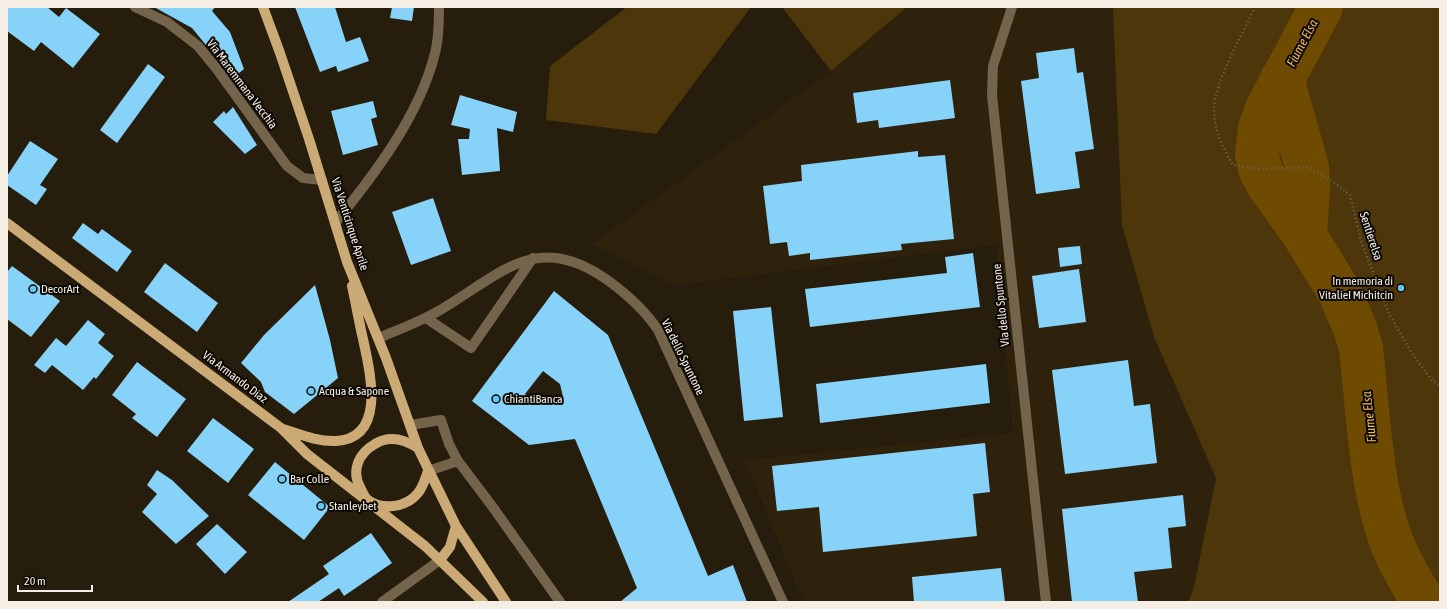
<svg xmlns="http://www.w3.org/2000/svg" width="1447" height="609" font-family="'Asap Condensed',sans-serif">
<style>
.built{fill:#2f220c}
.green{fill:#4e360b}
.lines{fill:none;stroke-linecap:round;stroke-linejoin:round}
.river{stroke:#6e4b00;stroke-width:44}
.building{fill:#86d2f8;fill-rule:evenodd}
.path{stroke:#6f685a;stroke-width:2.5;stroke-dasharray:1 3;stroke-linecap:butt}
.minor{stroke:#74644b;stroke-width:10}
.major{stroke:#cbaa76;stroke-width:10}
.poi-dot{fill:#67c4f0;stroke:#0c0803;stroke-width:1.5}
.labels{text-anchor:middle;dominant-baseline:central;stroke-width:4;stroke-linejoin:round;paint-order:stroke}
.street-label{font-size:12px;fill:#f4eee4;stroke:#0c0803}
.poi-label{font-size:12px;fill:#f4eee4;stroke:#0c0803;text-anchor:start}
.water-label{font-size:13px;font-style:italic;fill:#edb85f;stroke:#0c0803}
</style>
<rect width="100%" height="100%" fill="#261d0d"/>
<path class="built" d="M907,7H1113L1123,225L1154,337L1216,478L1194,587L1188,602H804L744,460L1013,433L996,245L675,285L592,244L831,71Z"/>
<path class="green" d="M627,7H751L656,134L546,120L550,66Z
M782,7H907L831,71Z
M1113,7H1440V602H1188L1194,587L1216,478L1154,337L1122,225Z"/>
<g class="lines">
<path class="river" d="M1321,7L1267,109L1260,128L1257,155L1260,169L1268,184L1305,236L1340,293L1355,328L1361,348C1368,409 1370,486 1392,543C1400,564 1412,583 1423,602
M1282,79L1307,167L1308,187L1305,236"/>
</g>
<path class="building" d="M7,7H47L59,17L66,8L100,34L73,68L41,42L34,51L7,31Z
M154,7H215L212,11L230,32L244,69L233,78L192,28Z
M295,7H335L346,42L360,37L369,61L338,72L336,66L320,72Z
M392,7H414L412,21L390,18Z
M1074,48L1077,73L1083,72L1094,149L1075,152L1080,188L1036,194L1021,81L1039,78L1036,53Z
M148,64L165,77L117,143L100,130Z
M950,80L955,118L879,128L878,120L857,123L853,93Z
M460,95L517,112L513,132L497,128L500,171L462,175L458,139H469L470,129L451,125Z
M373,101L377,117L371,119L378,145L343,155L331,111Z
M233,107L257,145L245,154L213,122L224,111L226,114Z
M30,141L58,159L40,185L47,189L36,205L7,185V176Z
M918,151V157L945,155L954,239L901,244L902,250L810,260V253L789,256L787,242L770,244L763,186L802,181L801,165Z
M433,198L451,251L411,265L392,212Z
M83,223L98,234L102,229L132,251L117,272L72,238Z
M1080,246L1082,264L1060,267L1058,248Z
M973,253L980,307L810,327L805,289L947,273L945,257Z
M165,263L218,303L197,332L144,292Z
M12,266L60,301L31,337L7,319V272Z
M1079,269L1086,322L1039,328L1032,276Z
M315,285L330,340L338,378L294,414L265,392L261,382L241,363L264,335Z
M554,291L608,335L708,576L733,565L747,602H620L637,588L575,439L529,445L472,401ZM543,371L560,384L563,397L536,403L525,394Z
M771,307L783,417L744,421L733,311Z
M88,320L105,334L98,343L114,356L96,379L94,377L83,390L52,365L45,373L34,365L56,338L66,346Z
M1128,360L1134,406L1150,404L1157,463L1065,474L1052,370Z
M137,362L186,399L157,437L132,418L136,414L112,395Z
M986,364L990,403L820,423L816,384Z
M213,418L254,449L228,483L187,451Z
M985,443L990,492L973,494L977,536L823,552L819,507L777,511L772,466Z
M275,462L330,507L304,540L248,495Z
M157,470L172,480L209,516L176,544L142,512L157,494L147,485Z
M1183,495L1186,526L1168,528L1172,568L1134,572L1138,602H1072L1062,509Z
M217,524L247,552L225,574L196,544Z
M371,533L392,563L344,596L339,588L318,602H288L329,574L323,566Z
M1001,568L1005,602H914L912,577Z"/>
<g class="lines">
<path class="path" d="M1255,7C1244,31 1213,85 1214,110C1214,130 1223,148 1233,165L1260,169L1307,167L1327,177L1350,195L1361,241L1389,314L1411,352L1431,379L1440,386"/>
<path class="minor" d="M135,7L167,22L198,46L216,68L287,166L303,178L322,180
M1012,7L993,66L992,95L1046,602
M335,223C374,175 420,115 435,53C439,38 439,22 439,7
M426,318L471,348L533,258
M379,338C400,329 422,321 442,309C502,273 537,231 606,279C627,294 644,309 658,330L783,602
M410,425L441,420L449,444L458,461L492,506L560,602
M428,471L458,461
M382,602L440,560"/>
<path class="major" d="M263,7L280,53L309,139L347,262L386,358L418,448L456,526L506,602
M7,223L281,428L307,454L425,546L483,602
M283,429C299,434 318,442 336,441C387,438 370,372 363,339C359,322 356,304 352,286
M418,448C404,439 389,435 375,444C359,453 351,470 360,487C362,491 365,498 368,500C383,511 407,507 418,493C423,487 425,479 428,471
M440,560L450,547L456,526"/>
</g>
<g class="poi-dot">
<circle cx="1401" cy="288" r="4"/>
<circle cx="33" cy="289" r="4"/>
<circle cx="311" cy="391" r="4"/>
<circle cx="496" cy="399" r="4"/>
<circle cx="282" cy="479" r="4"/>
<circle cx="321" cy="506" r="4"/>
</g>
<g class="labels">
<g class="street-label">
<text transform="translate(242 84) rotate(53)">Via Maremmana Vecchia</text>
<text transform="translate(350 224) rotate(72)">Via Venticinque Aprile</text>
<text transform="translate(1371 236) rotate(72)">Sentierelsa</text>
<text transform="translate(1001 305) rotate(-96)">Via dello Spuntone</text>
<text transform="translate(683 357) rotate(64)">Via dello Spuntone</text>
<text transform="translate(235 377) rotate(37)">Via Armando Diaz</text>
</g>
<g class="poi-label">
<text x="1393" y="281" text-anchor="end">In memoria di<tspan x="1393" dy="14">VitalieI Michitcin</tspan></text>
<text x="41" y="289">DecorArt</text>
<text x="319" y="391">Acqua &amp; Sapone</text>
<text x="504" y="399">ChiantiBanca</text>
<text x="290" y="479">Bar Colle</text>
<text x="329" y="506">Stanleybet</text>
</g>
<g class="water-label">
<text transform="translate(1302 43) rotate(-62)">Fiume Elsa</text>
<text transform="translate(1369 417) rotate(-96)">Fiume Elsa</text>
</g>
</g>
<rect width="1447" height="609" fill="none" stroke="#f4eee4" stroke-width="16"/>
<path d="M18 585v6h74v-6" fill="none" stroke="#f4eee4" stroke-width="2"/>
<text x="24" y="585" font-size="12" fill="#f4eee4" stroke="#0c0803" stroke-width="3" paint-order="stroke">20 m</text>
</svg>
